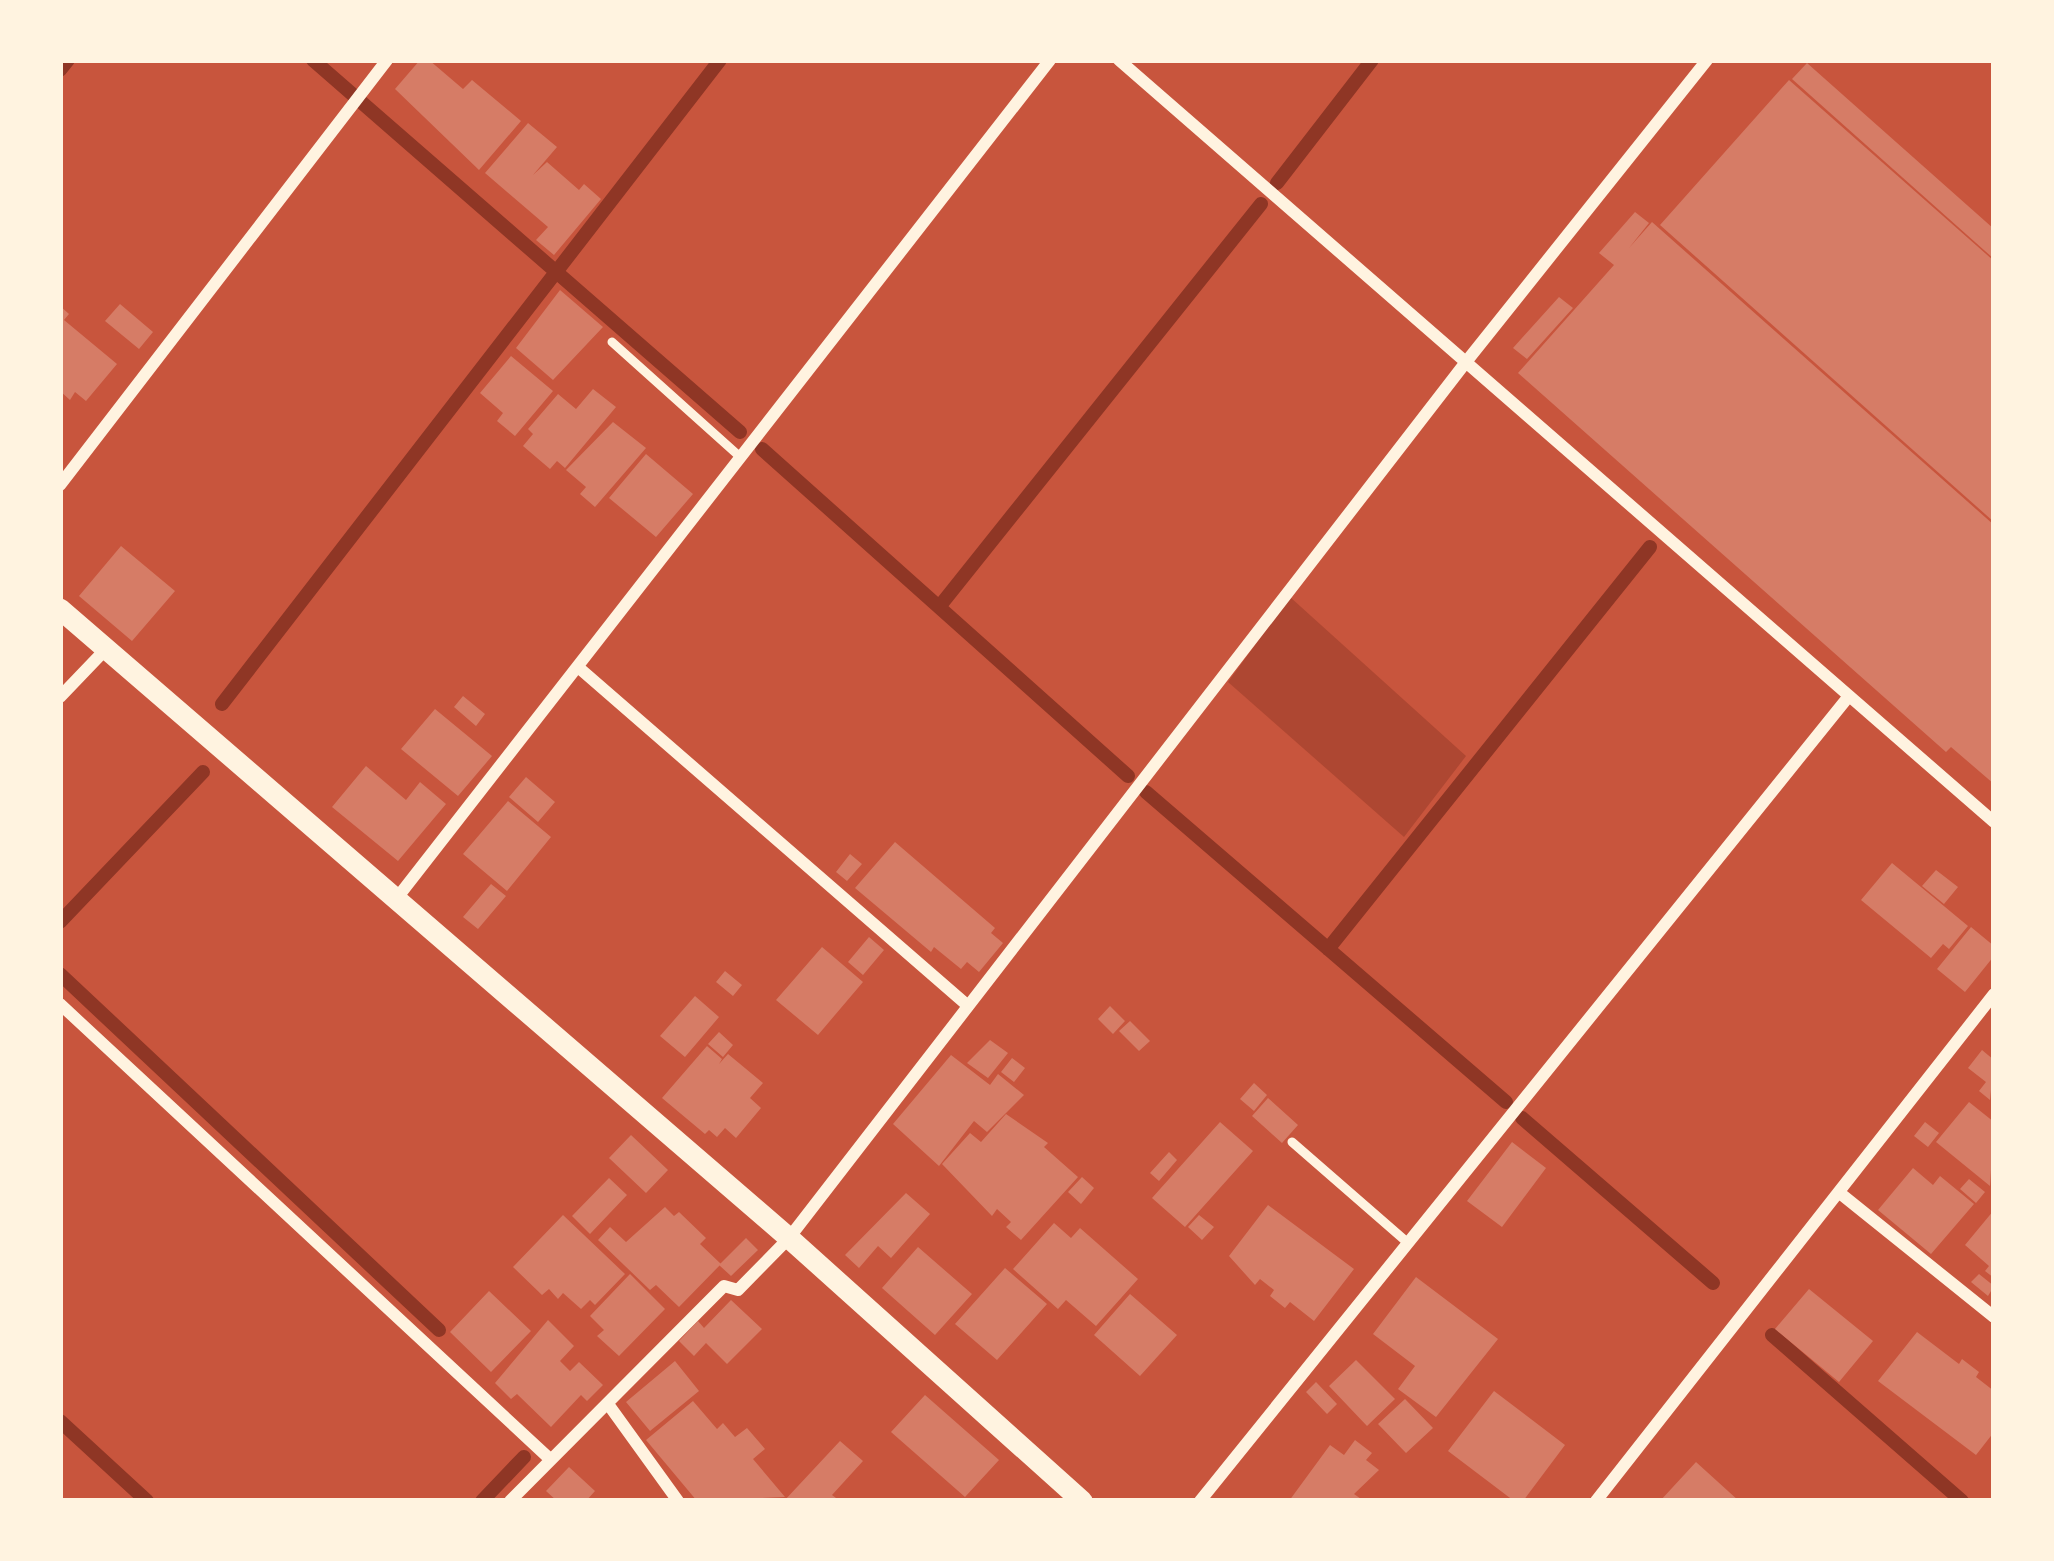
<svg xmlns="http://www.w3.org/2000/svg" width="2054" height="1561" font-family="'Times New Roman',serif">
<style>
.green{fill:#ae4732}
.lines{fill:none;stroke-linecap:round;stroke-linejoin:round}
.stream{stroke:#8f3625;stroke-width:14}
.building{fill:#d67c66}
.service{stroke:#fff3e0;stroke-width:9}
.minor{stroke:#fff3e0;stroke-width:12}
.tertiary{stroke:#fff3e0;stroke-width:21}
</style>
<rect width="100%" height="100%" fill="#c8553d"/>
<path class="green" d="M1290,597L1466,756L1404,837L1228,682Z"/>
<g class="lines">
<path class="stream" d="M313,60L740,432
M60,70L68,60
M1277,183L1372,60
M762,449L1128,776
M939,607L1261,204
M222,704L720,60
M1146,792L1506,1102
M60,922L203,772
M1328,949L1650,547
M60,974L439,1330
M1522,1118L1713,1283
M1772,1335L1962,1501
M60,1421L147,1501
M482,1501L524,1457"/>
</g>
<path class="building" d="M420,60H429L463,89L472,80L521,121L479,170L395,89Z
M1807,63L1994,229V259L1792,79Z
M1789,80L1994,261V522L1660,225Z
M528,123L557,147L533,175L547,162L579,190L584,184L601,199L554,255L536,240L548,227L485,173Z
M1635,212L1649,223L1629,248L1652,222L1994,525V784L1951,747L1946,752L1518,373L1614,265L1599,253Z
M560,290L603,327L553,380L516,348Z
M1559,297L1573,308L1527,359L1513,348Z
M120,304L153,332L139,349L105,321Z
M60,306L69,314L64,320L117,364L86,401L75,392L70,400L60,391Z
M511,356L553,391L515,436L497,421L503,413L480,393Z
M593,389L616,407L565,468L557,461L550,469L523,446L533,434L528,429L558,394L576,409Z
M613,422L646,448L595,507L580,494L586,487L566,470Z
M646,454L693,494L656,537L609,498Z
M121,546L175,591L132,641L79,596Z
M463,696L485,714L476,726L454,707Z
M435,709L492,756L458,796L401,749Z
M366,766L406,800L420,782L446,804L398,861L332,807Z
M526,777L555,802L538,822L509,797Z
M508,801L551,837L507,891L463,854Z
M895,842L995,928L991,933L1003,943L979,972L967,962L961,969L934,947L931,952L855,888Z
M850,854L862,864L847,881L836,872Z
M1892,863L1968,926L1949,949L1943,944L1931,958L1861,900Z
M1936,870L1958,887L1944,904L1922,886Z
M491,884L506,896L478,929L463,917Z
M1971,927L1994,946V956L1965,992L1937,969Z
M869,937L884,950L863,975L848,962Z
M822,947L863,982L818,1035L776,1000Z
M725,971L742,985L733,996L716,982Z
M695,996L719,1017L685,1057L660,1036Z
M1110,1006L1125,1021L1113,1034L1098,1019Z
M1130,1021L1150,1041L1139,1051L1119,1031Z
M719,1032L733,1045L723,1057L708,1044Z
M990,1040L1008,1053L988,1078L967,1063Z
M707,1046L722,1059L719,1064L728,1054L763,1083L750,1098L761,1108L736,1138L725,1128L717,1137L709,1130L705,1134L662,1098Z
M1982,1050L1994,1060L1990,1100L1979,1091L1986,1082L1968,1068Z
M951,1055L990,1085L998,1074L1024,1095L987,1132L974,1121L939,1166L893,1124Z
M1012,1058L1025,1068L1014,1082L1001,1072Z
M1254,1083L1267,1095L1254,1111L1240,1099Z
M1268,1098L1298,1125L1282,1143L1252,1116Z
M1969,1102L1994,1122L1990,1186L1936,1142Z
M1006,1114L1048,1143L1044,1147L1078,1177L1021,1240L1006,1227L1011,1222L997,1209L992,1216L942,1164L970,1133L981,1142Z
M1220,1122L1253,1151L1185,1227L1152,1198Z
M1925,1122L1939,1133L1928,1147L1914,1136Z
M631,1135L668,1170L646,1193L609,1158Z
M1512,1142L1546,1168L1502,1227L1467,1201Z
M1169,1152L1177,1160L1159,1181L1150,1173Z
M1913,1168L1933,1185L1940,1176L1974,1204L1931,1254L1878,1210Z
M1082,1177L1094,1188L1081,1204L1068,1192Z
M609,1178L627,1195L590,1234L572,1216Z
M1969,1179L1985,1192L1976,1203L1960,1189Z
M906,1193L930,1214L891,1258L878,1246L859,1268L845,1255Z
M1268,1205L1354,1269L1314,1321L1290,1302L1285,1308L1270,1296L1274,1290L1260,1279L1255,1285L1229,1256Z
M665,1207L674,1216L679,1212L706,1238L700,1244L721,1264L679,1307L656,1285L650,1290L598,1240L610,1227L626,1242Z
M1994,1210V1278L1985,1271L1989,1266L1965,1245Z
M563,1215L625,1274L595,1305L590,1300L581,1309L563,1293L558,1299L549,1289L542,1295L513,1267Z
M1199,1215L1214,1227L1202,1240L1188,1227Z
M1054,1223L1071,1238L1080,1228L1138,1279L1096,1326L1066,1300L1058,1309L1013,1269Z
M746,1238L758,1250L731,1276L719,1265Z
M918,1247L972,1294L935,1335L882,1288Z
M1005,1268L1047,1304L997,1360L955,1324Z
M630,1274L665,1309L619,1356L597,1336L604,1330L590,1316Z
M1979,1274L1994,1286L1988,1296L1971,1282Z
M1416,1277L1498,1339L1436,1417L1398,1389L1415,1366L1373,1334Z
M1809,1289L1873,1341L1839,1382L1775,1329Z
M489,1291L531,1331L491,1372L450,1332Z
M1130,1294L1177,1335L1140,1376L1094,1335Z
M731,1300L762,1329L727,1364L706,1343L694,1356L679,1341L698,1321L704,1328Z
M548,1320L574,1346L560,1361L570,1371L579,1362L603,1385L587,1401L581,1395L551,1427L517,1394L511,1399L495,1383Z
M1917,1332L1959,1364L1962,1359L1979,1372L1976,1377L1994,1391V1432L1976,1455L1878,1381Z
M1356,1360L1395,1399L1367,1426L1329,1386Z
M675,1361L699,1391L650,1431L626,1402Z
M1316,1382L1337,1404L1327,1414L1306,1392Z
M1494,1391L1565,1445L1523,1501H1514L1448,1451Z
M925,1395L999,1460L965,1497L891,1432Z
M1405,1399L1433,1428L1406,1453L1378,1424Z
M693,1401L717,1429L723,1423L735,1437L747,1428L765,1449L753,1459L785,1497L697,1501L646,1440Z
M1355,1440L1372,1453L1366,1460L1379,1470L1354,1494L1364,1501H1289L1330,1445L1344,1455Z
M840,1441L863,1461L832,1495L840,1501H784Z
M1696,1462L1739,1501H1660Z
M569,1467L595,1491L586,1501H557L546,1491Z"/>
<g class="lines">
<path class="service" d="M612,342L738,455
M1292,1142L1408,1243"/>
<path class="minor" d="M1119,60L1994,822
M60,485L387,60
M578,667L967,1005
M60,697L105,650
M397,898L1050,60
M60,1004L551,1460
M1841,1194L1994,1317
M608,1404L678,1501
M510,1501L724,1286L738,1290L789,1238L1466,362L1707,60
M1200,1501L1849,696
M1596,1501L1994,994"/>
<path class="tertiary" d="M60,609L789,1238L1082,1501"/>
</g>
<rect width="2054" height="1561" fill="none" stroke="#fff3e0" stroke-width="126"/>
</svg>
